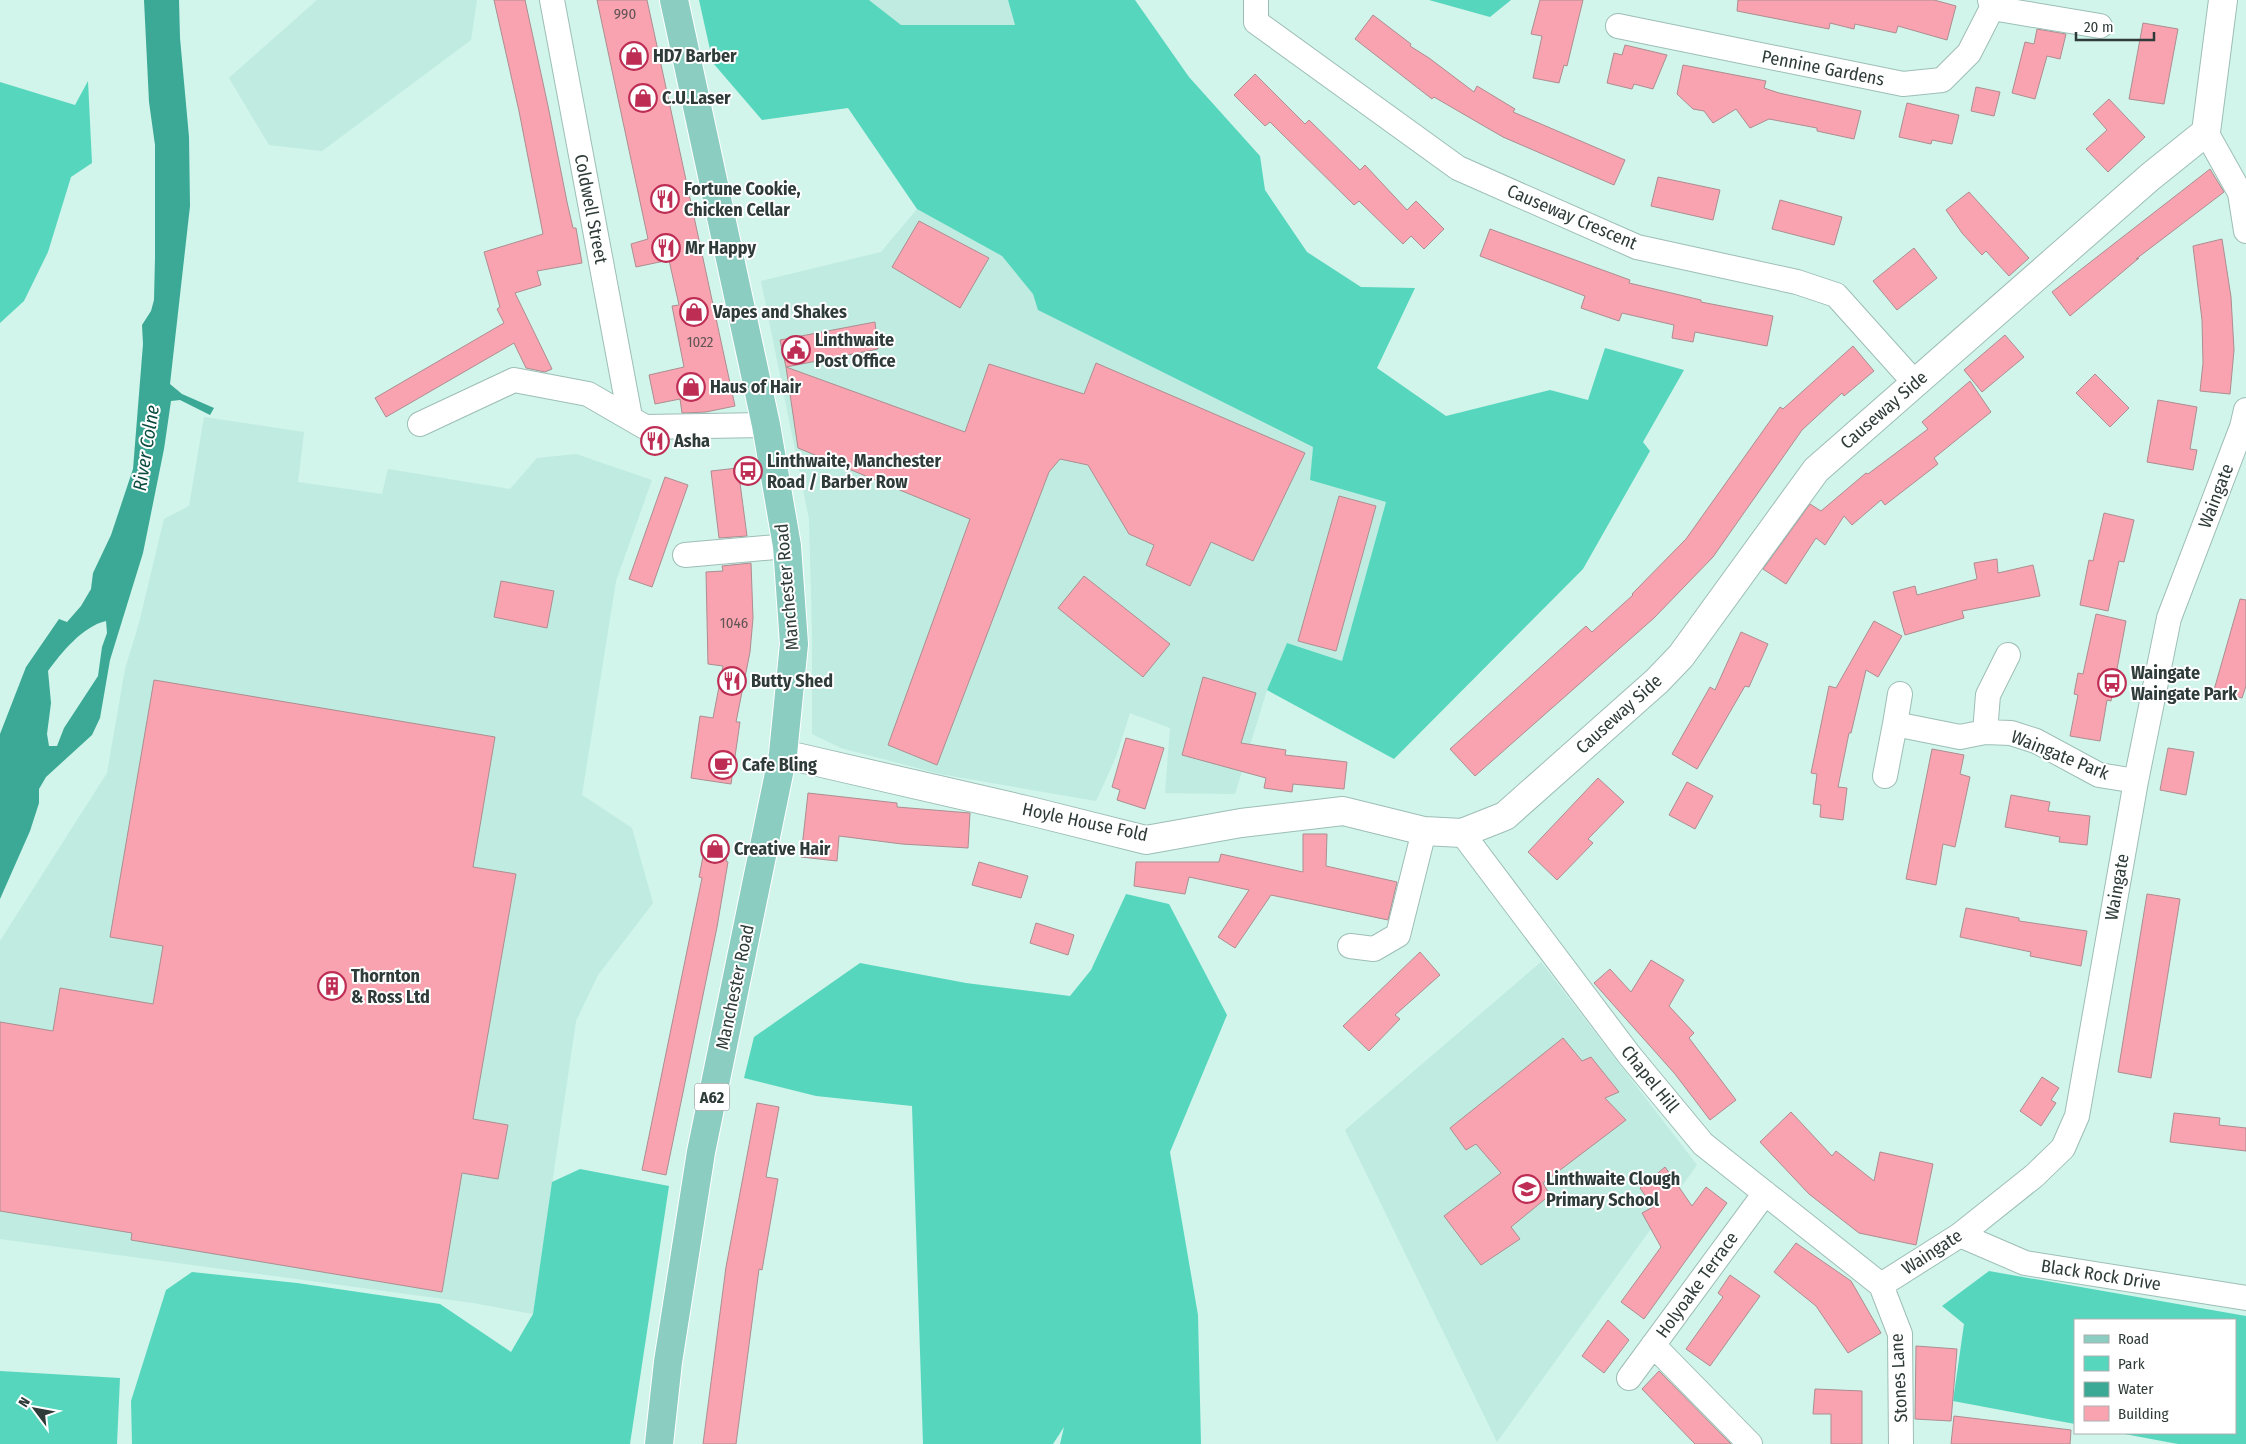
<svg xmlns="http://www.w3.org/2000/svg" width="2246" height="1444" font-family="'Fira Sans Condensed',sans-serif">
<style>
.built{fill:#bfebe0}
.green{fill:#57d6be}
.water{fill:#3ba995;fill-rule:evenodd}
.building{fill:#faa3b0;stroke:#ac8d90}
.lines{fill:none;stroke-linecap:round;stroke-linejoin:round}
.minor-casing{stroke:#9dbeb6;stroke-width:26}
.tertiary-casing{stroke:#9dbeb6;stroke-width:30}
.primary-casing{stroke:#fff;stroke-width:30}
.minor{stroke:#fff;stroke-width:24}
.tertiary{stroke:#fff;stroke-width:28}
.primary{stroke:#8bcdc1;stroke-width:28}
.labels{text-anchor:middle;dominant-baseline:central;stroke-width:4;stroke-linejoin:round;paint-order:stroke}
.number-label{font-size:15px;fill:#615556}
.shield{fill:#fff;stroke:#6d7674;stroke-width:1}
.shield-label{font-size:16px;font-weight:bold;fill:#2e3b38}
.poi-label{font-size:18px;font-weight:bold;fill:#2e3b38;stroke:#fff;text-anchor:start}
.street-label{font-size:18px;fill:#2e3b38;stroke:#fff}
.water-label{font-size:19px;font-style:italic;fill:#0c4c41;stroke:#fff}
</style>
<rect width="100%" height="100%" fill="#d1f4eb"/>
<path class="built" d="M317,0H477L471,40L322,151L269,145L229,78Z
M869,0H1008L1015,25H901Z
M917,209L1002,256L1034,294L1039,310L1313,447L1310,480L1386,502L1342,661L1287,643L1267,690L1235,794L1165,793L1170,728L1130,713L1116,757L1096,801L940,774L841,748L812,734V629L809,519L761,281L881,252Z
M204,417L304,432L298,482L382,494L388,469L510,489L537,458L576,454L652,480L616,581L582,795L632,828L653,903L598,975L576,1021L533,1314L473,1303L0,1239V941L107,773L125,669L139,623L164,519L189,506Z
M1541,962L1697,1165L1497,1442L1345,1130Z"/>
<path class="green" d="M699,0H869L901,25H1015L1008,0H1135L1189,77L1260,156L1265,190L1307,252L1361,287L1415,288L1377,368L1446,416L1550,390L1588,400L1605,348L1684,370L1643,442L1650,451L1583,569L1394,759L1267,690L1287,643L1342,661L1386,502L1310,480L1313,447L1038,310L1033,294L1002,256L917,209L848,108L762,120L713,63Z
M1429,0H1511L1490,17Z
M88,81L92,163L71,177L48,252L24,301L0,323V82L75,105Z
M1126,894L1169,904L1227,1015L1170,1152L1198,1315L1201,1444H1060L1064,1427L1053,1444H923L912,1106L816,1096L744,1078L754,1037L860,963L966,983L1070,996L1091,970Z
M580,1169L669,1186L630,1444H132L131,1401L166,1290L192,1272L297,1283L440,1304L511,1352L533,1314L552,1182Z
M1989,1271L2246,1316V1444H2178L2119,1433H2235V1320H2075V1424L1953,1401L1964,1324L1942,1306Z
M0,1371L120,1378L117,1444H0Z"/>
<path class="water" d="M144,0H179L180,38L189,137L190,206L170,384L182,394L214,408L210,415L180,400L171,401L164,449L143,553L110,660L100,718L92,735L46,777L39,789V803L30,831L0,899V734L26,667L59,619L67,622L81,606L91,589L93,573L111,535L133,469L143,344L142,325L151,311L154,300L155,258V145L149,102ZM106,621L107,633L102,647L98,676L64,728L57,746H49L47,734L51,703L48,671C61,653 83,626 106,621Z"/>
<path class="building" d="M494,0H525L548,106L567,202L573,228H576L582,263L537,271L541,285L515,293L552,369L545,372L526,368L514,343L386,417L375,398L504,323L497,309L500,307L484,252L543,234L519,111Z
M597,0H647L735,406L706,412L682,413L680,399L655,404L649,375L684,367L672,306L679,305L669,260L636,267L631,244L648,239Z
M1540,0H1583L1567,66L1564,65L1559,83L1533,78L1542,36L1531,34Z
M1738,0H1934L1956,6L1947,40L1898,26L1896,33L1855,24L1854,29L1830,23L1829,29L1737,11Z
M1373,15L1411,44L1410,46L1429,58L1474,92L1477,86L1515,109L1513,112L1625,160L1614,185L1503,137L1434,97L1432,99L1355,39Z
M2143,23L2178,29L2164,104L2129,99Z
M2037,29L2066,34L2060,59L2047,56L2035,99L2012,93L2025,42L2034,44Z
M1625,45L1667,55L1653,89L1634,84L1632,89L1607,83L1614,53L1622,55Z
M1683,65L1766,81L1764,88L1779,93L1861,111L1854,139L1817,131V128L1769,119L1750,128L1736,109L1713,123L1704,111L1693,109L1677,94Z
M1255,74L1305,124L1309,120L1360,170L1365,165L1407,210L1416,201L1444,229L1424,249L1411,236L1403,244L1359,201L1354,205L1270,122L1265,126L1234,95Z
M1976,87L2000,92L1994,116L1971,111Z
M2109,99L2145,137L2108,172L2086,149L2107,130L2093,114Z
M1907,103L1959,115L1952,144L1932,140L1931,144L1899,137Z
M2210,169L2224,192L2136,259L2139,258L2070,316L2052,292Z
M1658,177L1720,190L1713,220L1651,206Z
M1969,192L2029,258L2009,276L1986,251L1982,255L1962,233L1946,210Z
M1780,200L1842,217L1834,245L1772,229Z
M919,221L989,258L960,308L892,267Z
M1490,229L1630,280L1629,283L1701,300V302L1773,316L1767,346L1695,332L1693,342L1672,338L1674,325L1622,313L1619,321L1581,308L1585,296L1480,256Z
M2222,239L2231,297L2234,350L2230,394L2200,391L2203,363L2202,320L2193,246Z
M1914,248L1937,278L1897,310L1873,281Z
M875,322L878,349L786,367L780,340Z
M2005,335L2024,357L1982,392L1964,370Z
M1853,346L1874,371L1844,396L1842,393L1802,430L1713,557L1654,618L1475,776L1450,749L1586,626L1592,632L1633,595L1632,594L1686,539L1780,407L1783,409Z
M1096,363L1305,453L1253,561L1211,542L1190,586L1146,565L1154,545L1129,534L1088,465L1060,459L1049,472L937,765L888,745L970,519L798,448L786,367L965,432L989,364L1084,394Z
M2095,374L2129,408L2110,427L2076,393Z
M1970,381L1991,412L1934,458L1938,464L1885,505L1881,500L1852,525L1844,516L1825,545L1816,538L1786,584L1763,569L1810,504L1821,511L1866,473L1868,474L1928,429L1922,422Z
M2158,400L2197,407L2190,449L2197,450L2193,470L2147,462Z
M738,468L747,536L719,538L711,471Z
M665,477L688,485L652,587L629,579Z
M1339,496L1376,506L1336,651L1298,641Z
M2104,513L2134,520L2124,562L2119,561L2108,611L2080,605L2089,560L2093,561Z
M1997,559L1998,573L2033,565L2040,596L1962,611L1964,618L1905,635L1893,592L1915,586L1917,595L1977,579L1974,563Z
M751,563L753,618L750,652L736,722H740L731,784L691,778L700,716L713,718L723,666L708,664L706,572L723,571L722,566Z
M1084,576L1170,644L1143,677L1058,608Z
M501,581L554,591L547,628L494,617Z
M2240,599L2246,600V686L2242,698L2214,690Z
M2096,614L2126,621L2111,701L2107,700L2100,741L2070,736L2078,695L2074,694L2078,673L2083,674Z
M1874,621L1902,636L1878,677L1866,670L1851,733H1849L1838,787L1847,788L1843,820L1820,817L1821,805L1813,804L1817,774L1811,773L1829,686L1836,688Z
M1741,632L1768,644L1749,687L1745,686L1697,769L1672,754L1710,687L1715,690Z
M1203,677L1256,693L1241,743L1286,750L1285,755L1347,762L1344,789L1293,784L1292,792L1264,788L1266,778L1182,755Z
M154,680L495,737L473,867L516,874L473,1119L508,1125L498,1179L462,1173L442,1292L131,1240L132,1233L0,1211V1022L53,1031L60,988L153,1004L163,946L110,937Z
M1126,738L1164,748L1145,809L1117,800L1120,790L1112,787Z
M2168,748L2194,752L2186,795L2160,790Z
M1932,749L1964,755L1960,774L1970,777L1955,847L1943,844L1936,885L1906,879Z
M1598,778L1624,802L1588,839L1593,843L1557,880L1528,852Z
M1687,782L1713,796L1695,829L1669,815Z
M808,793L897,803V807L970,813L968,848L902,844L839,836L837,861L801,857Z
M2011,795L2050,802L2048,811L2090,816L2087,845L2059,842L2060,837L2005,827Z
M1303,834H1327L1326,866L1397,882L1388,920L1271,895L1235,948L1218,937L1249,890L1189,877L1185,894L1134,886L1136,862H1219L1221,854L1303,872Z
M706,841L729,845L726,861L728,862L717,927L666,1175L642,1170L702,878L699,877Z
M979,862L1028,876L1021,898L972,885Z
M2147,894L2180,899L2151,1078L2118,1072Z
M1966,908L2019,918V921L2087,931L2081,966L2030,956L2031,952L1960,937Z
M1036,923L1074,935L1068,955L1030,943Z
M1420,952L1440,975L1395,1015L1400,1019L1369,1051L1343,1026Z
M1651,960L1684,980L1669,1006L1694,1033L1689,1038L1736,1100L1710,1120L1675,1074L1594,983L1610,969L1631,992Z
M1563,1038L1582,1061L1591,1057L1619,1092L1605,1098L1626,1120L1543,1183L1550,1195L1511,1227L1520,1239L1481,1265L1444,1216L1501,1173L1476,1144L1466,1150L1450,1128Z
M2042,1077L2059,1088L2051,1100L2056,1103L2041,1126L2020,1111Z
M757,1103L779,1107L766,1177L778,1179L762,1270L759,1269L736,1444H703L726,1267Z
M1791,1112L1832,1156L1836,1151L1874,1181L1880,1152L1933,1164L1916,1245L1859,1233L1809,1194L1760,1142Z
M2174,1113L2220,1118L2219,1125L2246,1128V1151L2170,1142Z
M1665,1167L1692,1206L1706,1187L1727,1203L1644,1319L1621,1302L1661,1247L1642,1213L1653,1207L1640,1188Z
M1796,1243L1851,1281L1881,1333L1848,1353L1816,1306L1774,1272Z
M1730,1275L1760,1296L1710,1366L1686,1349L1723,1297L1718,1293Z
M1608,1320L1629,1340L1604,1373L1582,1356Z
M1916,1346L1957,1349L1951,1421L1915,1419Z
M1659,1371L1731,1444H1695L1642,1389Z
M1815,1389L1862,1391V1444H1831V1414H1813Z
M1954,1416L2071,1430L2070,1444H1951Z"/>
<g class="lines">
<defs>
<path id="minor" d="M552,0L630,417
M1256,0V22L1458,168L1637,247L1797,282L1836,295L1915,383
M1992,8L2100,26
M1618,26L1903,84L1942,80L1969,53L1992,8L1990,0
M2206,132L2240,193L2246,231
M420,424L514,380L588,394L645,427L766,425
M685,555L787,546
M1895,724L1900,694
M1985,732L1988,695L2008,655
M1885,776L1895,724L1960,737L1985,732L2011,733L2036,741L2099,775L2136,781
M1462,833L1630,1056L1703,1144L1881,1285
M1350,946L1374,949L1398,935L1424,831
M1960,1235L2025,1263L2246,1298
M1881,1285L1960,1235L2034,1176L2063,1148L2077,1116L2136,781L2169,618L2242,427L2246,410
M1881,1285L1900,1334L1901,1444
M1653,1345L1750,1444
M1629,1378L1765,1193"/>
<path id="tertiary" d="M783,754L1030,811L1146,840L1241,823L1343,811L1424,831L1462,833L1505,816L1657,681L1681,656L1816,470L2150,177L2206,132L2223,0"/>
<path id="primary" d="M659,1444L668,1362L701,1152L783,754L794,644L787,546L766,425L674,0"/>
</defs>
<use href="#minor" class="minor-casing"/>
<use href="#tertiary" class="tertiary-casing"/>
<use href="#primary" class="primary-casing"/>
<use href="#minor" class="minor"/>
<use href="#tertiary" class="tertiary"/>
<use href="#primary" class="primary"/>
</g>
<defs>
<symbol id="shop-ring" viewBox="-11 -11 22 22"><circle r="9.5" fill="#fff" stroke="#bd2d54" stroke-width="1.5"/><path d="M-5-2.5h2.3a2.7 3.5 0 0 1 5.4 0H5L5.5 6h-11ZM-1.5-2.5h3a1.5 2.3 0 0 0-3 0Z" fill="#bd2d54"/></symbol>
<symbol id="restaurant-ring" viewBox="-11 -11 22 22"><circle r="9.5" fill="#fff" stroke="#bd2d54" stroke-width="1.5"/><path d="M-5-6h1v4h1v-4h1v4h1v-4h1v5L-1.5 .5V6h-2V.5L-5-1ZM5-6V6H3V1.5H1.5Q1.5-4 5-6Z" fill="#bd2d54"/></symbol>
<symbol id="civic-ring" viewBox="-11 -11 22 22"><circle r="9.5" fill="#fff" stroke="#bd2d54" stroke-width="1.5"/><path d="M-.6-6.5H3V-4.5H.6V-3L4-1V1h2V6H-6V1h2V-1L-.6-3ZM-1.2 2.5V6h2.4V2.5Z" fill="#bd2d54"/></symbol>
<symbol id="bus-ring" viewBox="-11 -11 22 22"><circle r="9.5" fill="#fff" stroke="#bd2d54" stroke-width="1.5"/><path d="M-5-6H5V4H4V6H2V4H-2V6H-4V4H-5ZM-3.5-4V0h7V-4ZM-3.5 1.2v1.5H-2V1.2ZM2 1.2v1.5H3.5V1.2Z" fill="#bd2d54"/></symbol>
<symbol id="cafe-ring" viewBox="-11 -11 22 22"><circle r="9.5" fill="#fff" stroke="#bd2d54" stroke-width="1.5"/><path d="M-5.5-4.5H6V0H3Q3 3.5 0 3.5H-2.5Q-5.5 3.5-5.5 0ZM3-3.2v2h1.7v-2ZM-6 4.5H4V6H-6Z" fill="#bd2d54"/></symbol>
<symbol id="building-ring" viewBox="-11 -11 22 22"><circle r="9.5" fill="#fff" stroke="#bd2d54" stroke-width="1.5"/><path d="M-4-6H4V6H1V3H-1V6H-4ZM-2.5-4.3h1.7v1.8h-1.7ZM.8-4.3h1.7v1.8H.8ZM-2.5-1h1.7V.8h-1.7ZM.8-1h1.7V.8H.8Z" fill="#bd2d54"/></symbol>
<symbol id="school-ring" viewBox="-11 -11 22 22"><circle r="9.5" fill="#fff" stroke="#bd2d54" stroke-width="1.5"/><path d="M0-5L7-2L0 1L-7-2ZM-4 1L0 2.5L4 1V4Q0 6-4 4Z" fill="#bd2d54"/></symbol>
</defs>
<g fill-rule="evenodd">
<use href="#shop-ring" x="618" y="40" width="32" height="32"/>
<use href="#shop-ring" x="627" y="82" width="32" height="32"/>
<use href="#restaurant-ring" x="649" y="183" width="32" height="32"/>
<use href="#restaurant-ring" x="650" y="232" width="32" height="32"/>
<use href="#shop-ring" x="678" y="296" width="32" height="32"/>
<use href="#civic-ring" x="780" y="334" width="32" height="32"/>
<use href="#shop-ring" x="675" y="371" width="32" height="32"/>
<use href="#restaurant-ring" x="639" y="425" width="32" height="32"/>
<use href="#bus-ring" x="732" y="455" width="32" height="32"/>
<use href="#restaurant-ring" x="716" y="665" width="32" height="32"/>
<use href="#bus-ring" x="2096" y="667" width="32" height="32"/>
<use href="#cafe-ring" x="707" y="749" width="32" height="32"/>
<use href="#shop-ring" x="699" y="833" width="32" height="32"/>
<use href="#building-ring" x="316" y="970" width="32" height="32"/>
<use href="#school-ring" x="1511" y="1173" width="32" height="32"/>
</g>
<g class="labels">
<g class="number-label">
<text x="625" y="14">990</text>
<text x="700" y="342">1022</text>
<text x="734" y="623">1046</text>
</g>
<rect class="shield" x="694.5" y="1083.5" width="35" height="27" rx="4"/>
<g class="shield-label">
<text x="712" y="1097">A62</text>
</g>
<g class="poi-label">
<text x="653" y="56">HD7 Barber</text>
<text x="662" y="98">C.U.Laser</text>
<text x="684" y="189">Fortune Cookie,<tspan x="684" dy="21">Chicken Cellar</tspan></text>
<text x="685" y="248">Mr Happy</text>
<text x="713" y="312">Vapes and Shakes</text>
<text x="815" y="340">Linthwaite<tspan x="815" dy="21">Post Office</tspan></text>
<text x="710" y="387">Haus of Hair</text>
<text x="674" y="441">Asha</text>
<text x="767" y="461">Linthwaite, Manchester<tspan x="767" dy="21">Road / Barber Row</tspan></text>
<text x="2131" y="673">Waingate<tspan x="2131" dy="21">Waingate Park</tspan></text>
<text x="751" y="681">Butty Shed</text>
<text x="742" y="765">Cafe Bling</text>
<text x="734" y="849">Creative Hair</text>
<text x="351" y="976">Thornton<tspan x="351" dy="21">&amp; Ross Ltd</tspan></text>
<text x="1546" y="1179">Linthwaite Clough<tspan x="1546" dy="21">Primary School</tspan></text>
</g>
<g class="street-label">
<text transform="translate(1823 68) rotate(11)">Pennine Gardens</text>
<text transform="translate(591 209) rotate(79)">Coldwell Street</text>
<text transform="translate(1572 217) rotate(23)">Causeway Crescent</text>
<text transform="translate(1884 410) rotate(-41)">Causeway Side</text>
<text transform="translate(2216 496) rotate(-69)">Waingate</text>
<text transform="translate(787 587) rotate(-95)">Manchester Road</text>
<text transform="translate(1619 714) rotate(-42)">Causeway Side</text>
<text transform="translate(2060 755) rotate(22)">Waingate Park</text>
<text transform="translate(1085 822) rotate(12)">Hoyle House Fold</text>
<text transform="translate(2117 887) rotate(-80)">Waingate</text>
<text transform="translate(735 987) rotate(-78)">Manchester Road</text>
<text transform="translate(1650 1079) rotate(51)">Chapel Hill</text>
<text transform="translate(1932 1252) rotate(-33)">Waingate</text>
<text transform="translate(2101 1275) rotate(9)">Black Rock Drive</text>
<text transform="translate(1697 1285) rotate(-54)">Holyoake Terrace</text>
<text transform="translate(1899 1378) rotate(-93)">Stones Lane</text>
</g>
<g class="water-label">
<text transform="translate(146 448) rotate(-81)">River Colne</text>
</g>
</g>
<rect x="2074" y="1319" width="162" height="115" fill="#ffffff" stroke="#abb1af"/>
<rect x="2084" y="1335" width="25" height="8" fill="#8bcdc1" stroke="#abb1af"/>
<text x="2118" y="1344" font-size="15" fill="#2e3b38">Road</text>
<rect x="2084" y="1356" width="25" height="15" fill="#57d6be" stroke="#abb1af"/>
<text x="2118" y="1369" font-size="15" fill="#2e3b38">Park</text>
<rect x="2084" y="1382" width="25" height="15" fill="#3ba995" stroke="#abb1af"/>
<text x="2118" y="1394" font-size="15" fill="#2e3b38">Water</text>
<rect x="2084" y="1406" width="25" height="15" fill="#faa3b0" stroke="#abb1af"/>
<text x="2118" y="1419" font-size="15" fill="#2e3b38">Building</text>
<g transform="translate(35 1409) rotate(302)" stroke="#ffffff" stroke-width="4" paint-order="stroke">
<path d="M0-4L9 19L0 12L-9 19Z" fill="#2e3b38"/>
<text y="-8" font-size="14" font-weight="bold" text-anchor="middle" fill="#2e3b38">N</text>
</g>
<path d="M2076 32v8h78v-8" fill="none" stroke="#2e3b38" stroke-width="2.5"/>
<text x="2084" y="32" font-size="15" fill="#2e3b38" stroke="#ffffff" stroke-width="4" paint-order="stroke">20 m</text>
</svg>
